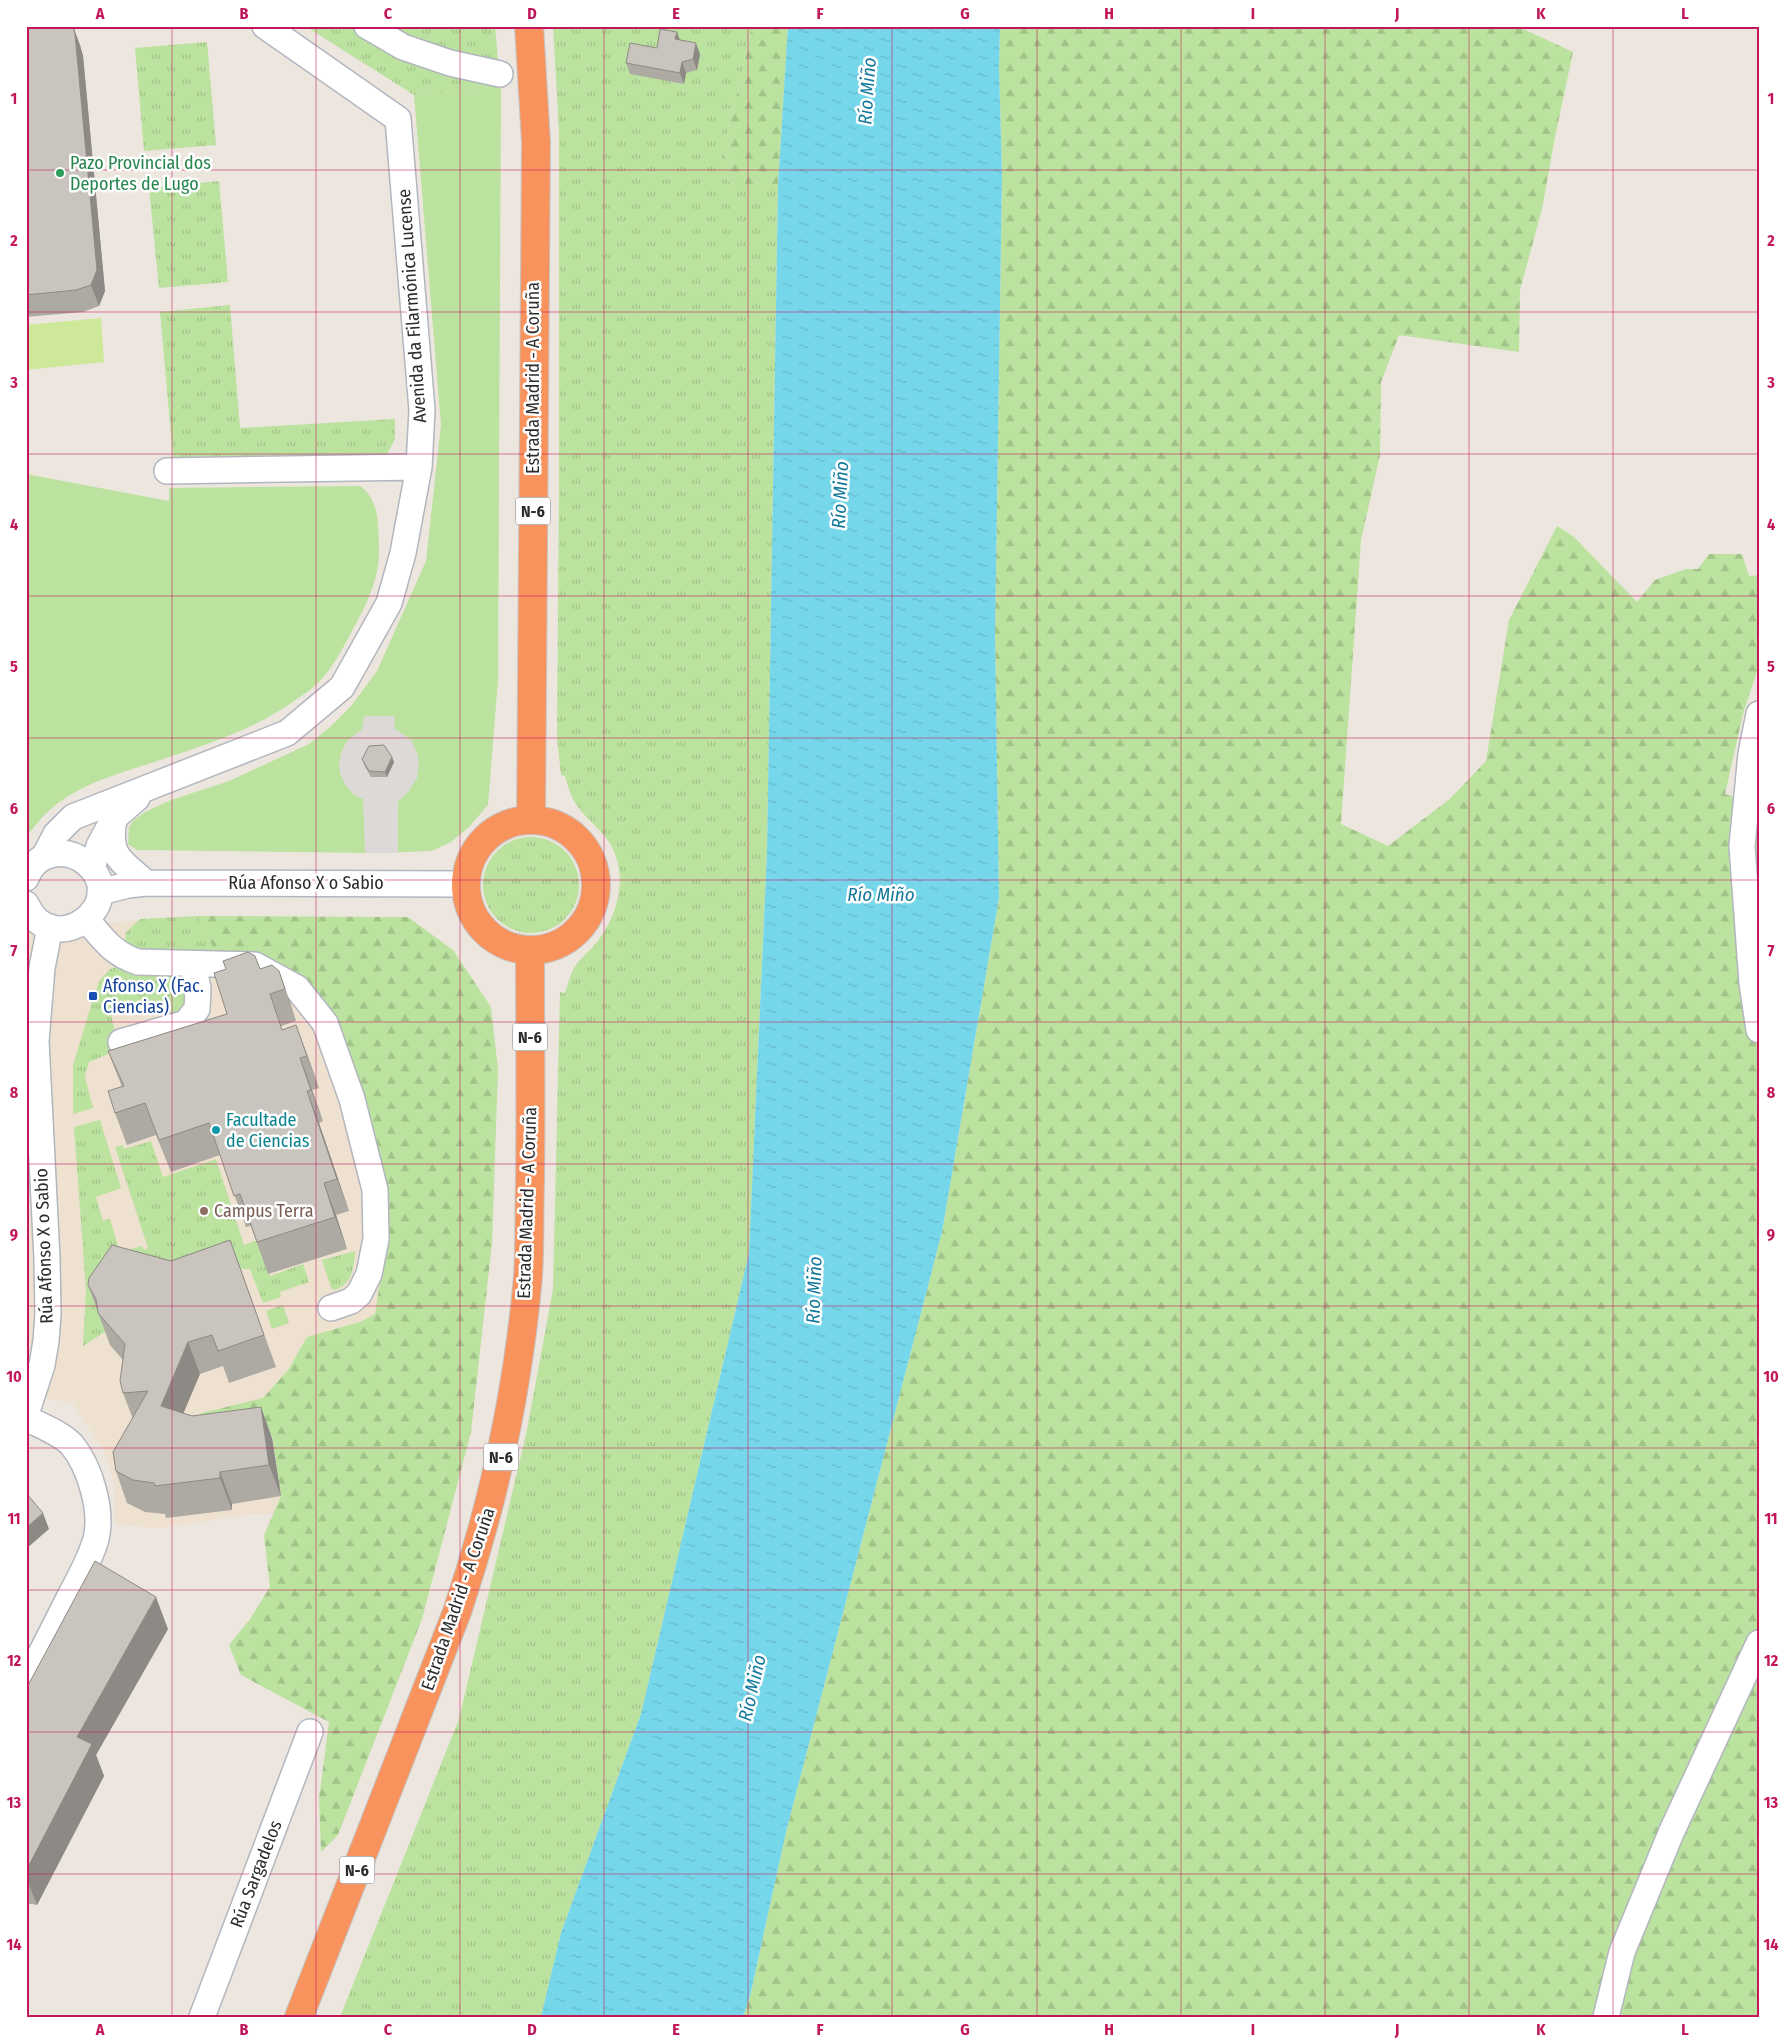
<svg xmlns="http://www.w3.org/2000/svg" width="1785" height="2043" font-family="'Fira Sans Condensed',sans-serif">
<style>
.education{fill:#eee1cf}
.grass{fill:url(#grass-tufts)}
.forest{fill:url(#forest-firs)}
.park{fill:#bbe29e}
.pitch{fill:#cee89a}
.plaza{fill:#ddd9d6}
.water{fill:url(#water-ripples)}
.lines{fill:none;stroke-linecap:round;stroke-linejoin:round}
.minor-casing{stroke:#b2b6bf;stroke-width:28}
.highway-casing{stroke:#c4c4c4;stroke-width:30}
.minor{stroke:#fff;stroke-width:25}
.highway{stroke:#f9935e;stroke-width:28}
.wall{fill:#ada9a3}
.shaded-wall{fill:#8d8984}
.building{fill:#c9c4bd;stroke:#8d8984}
.grid{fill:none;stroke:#c2185b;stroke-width:1;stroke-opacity:0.55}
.leisure-dot{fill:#2e9e5b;stroke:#fff;stroke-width:2}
.transit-dot{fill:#1a4fb4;stroke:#fff;stroke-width:2}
.culture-dot{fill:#0f9aa8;stroke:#fff;stroke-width:2}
.education-dot{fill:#8d6e63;stroke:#fff;stroke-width:2}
.labels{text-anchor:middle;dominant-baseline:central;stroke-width:5;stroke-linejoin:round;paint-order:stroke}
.shield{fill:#fff;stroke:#6b6b6b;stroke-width:1}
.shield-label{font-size:16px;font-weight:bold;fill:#2c2c2c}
.leisure-label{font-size:18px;fill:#27864d;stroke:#fff;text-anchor:start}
.street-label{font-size:18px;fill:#2c2c2c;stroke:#fff}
.transit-label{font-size:18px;fill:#164399;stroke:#fff;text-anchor:start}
.culture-label{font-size:18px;fill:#0d838f;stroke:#fff;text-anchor:start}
.education-label{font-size:18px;fill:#785e54;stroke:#fff;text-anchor:start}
.water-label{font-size:19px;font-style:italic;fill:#12789a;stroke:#fff}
.neatline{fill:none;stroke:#c2185b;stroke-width:2}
.grid-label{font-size:16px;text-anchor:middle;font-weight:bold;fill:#c2185b}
</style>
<defs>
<pattern id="grass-tufts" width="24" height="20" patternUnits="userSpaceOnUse" patternTransform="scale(1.25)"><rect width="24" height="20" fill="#bbe29e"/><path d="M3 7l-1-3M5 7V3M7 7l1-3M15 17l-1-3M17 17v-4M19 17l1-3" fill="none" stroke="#a1c288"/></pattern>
<pattern id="forest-firs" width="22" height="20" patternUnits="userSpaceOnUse" patternTransform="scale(1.25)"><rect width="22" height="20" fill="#bbe29e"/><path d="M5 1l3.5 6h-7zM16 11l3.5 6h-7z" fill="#a1c288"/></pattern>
<pattern id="water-ripples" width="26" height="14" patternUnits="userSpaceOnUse" patternTransform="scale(1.25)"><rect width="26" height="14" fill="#76d7eb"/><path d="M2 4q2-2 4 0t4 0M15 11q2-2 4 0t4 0" fill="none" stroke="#66b9ca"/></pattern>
</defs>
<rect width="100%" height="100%" fill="#ede6df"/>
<path class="education" d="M197,916L216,953H252L326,1001L382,1161L383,1262L375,1314L360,1322L307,1337L288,1370L263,1398L281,1496L273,1514H251L159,1528L117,1525L114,1516L115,1488L106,1455L73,1403L26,1394V929Z"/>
<path class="grass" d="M305,26H356L501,86L414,95Z
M377,26H495L498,60L443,56Z
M553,26H752L720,169L735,188H748C757,178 767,188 778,184L767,852L749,1253L641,1714L561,1933L541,2017H340L459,1719L527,1430L553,1289L560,992L565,993C568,985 570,975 574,968C580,958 590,951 597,942C619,913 629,874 609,842C600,828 585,818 576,804C570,796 568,785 565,776L561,775L557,738L559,484V132Z
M207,42L216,145L144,151L135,48Z
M219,181L228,282L159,288L149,188Z
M230,305L240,428L395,419V439L387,454L173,457L160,312Z
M483 885a48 48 0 1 1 96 0a48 48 0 1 1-96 0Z
M197,916L216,953L144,956L128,947L125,941L126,932L140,919Z
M123,965L184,977L188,990L187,1014L163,1021L157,1002L111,1016L120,1049L89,1062L85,1077L93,1108L73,1114V1065L94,996L100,980L110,969Z
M100,1120L121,1188L96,1197L103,1221L110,1219L120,1252L142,1246L144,1250L148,1248L115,1147L123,1145L124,1149L151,1141L163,1177L216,1159L244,1245L257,1240L270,1276L303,1264L309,1282L280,1292L281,1297L263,1303L250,1269H235L108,1330L83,1346L86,1290L74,1127Z
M355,1251C354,1268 352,1285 334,1290L331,1288L322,1260Z
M283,1305L289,1323L272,1329L266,1311Z"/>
<path class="forest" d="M752,26H788L778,184C767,188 757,178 748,188H735L720,169Z
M1000,26H1517L1573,52L1555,137L1542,209L1520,290L1519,352L1399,335L1381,382L1380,455L1361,540L1341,824L1388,846L1451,798L1486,761L1509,620L1557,526L1573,536L1637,602L1655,580L1686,569H1698L1709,554H1742L1749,576L1759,575V665L1743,714L1725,794L1759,803V2017H743L750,1996L786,1832L942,1232L999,898L995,635L1002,174L999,68Z
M197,916L408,917L453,950L491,1007L498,1069L492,1243L471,1432L422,1619L338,1835L321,1852L319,1798L329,1722L241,1675L229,1645L250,1619L270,1587L264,1535L281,1496L272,1435L206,1444L188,1430L202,1413L263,1398L288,1370L307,1337L360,1322L375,1314L383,1262L382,1161L355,1078L326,1001L252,953H216Z"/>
<path class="park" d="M501,86L498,680L488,805L469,827L451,842L432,851L378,853L137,850L128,844L129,827L134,820L145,812L171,800L229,781L309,744L331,726L351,706L377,671L426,561L441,425L414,95Z
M26,474L169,501V488L360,486C380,500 378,525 379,548C380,577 367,604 353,629C343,648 333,668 318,683C312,689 304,694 297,699C250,733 196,748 142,766C94,781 55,794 26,838Z"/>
<path class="pitch" d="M101,318L104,362L26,370V325Z"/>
<path class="plaza" d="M364,716H395L394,728L411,740L418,755L419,766L417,778L409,791L398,802V853H365L363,799L353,794L346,786L341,776L339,766L341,753L347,741L362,729Z"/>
<path class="water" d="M788,26H1000L999,68L1002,174L995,635L999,898L942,1232L786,1832L750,1996L743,2017H541L561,1933L641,1714L749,1253L767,852L778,184Z"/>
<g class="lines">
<defs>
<path id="minor" d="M367,26L403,47L450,63L500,74
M167,471L419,467
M1759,714L1751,754L1742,846L1752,983L1759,1030
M114,820C107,857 122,861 146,883
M44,857L56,834L73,817L287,733L342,687L389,603L403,553L419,467L422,410L398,119L265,26
M92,868L99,846L114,818L137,798
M26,878C29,869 37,859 47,856C61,851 74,853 86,863C133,902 53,964 26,904
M100,892L128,885L146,883L466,884
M87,920C103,939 113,954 138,962L255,965L297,988L325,1023L352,1099L375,1190L376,1239L369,1274L359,1294L351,1301L331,1308
M121,1042L186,1023L197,1009L198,988L193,965
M26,1414L42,1365L46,1341L48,1314L47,1259L36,1041L42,968L50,927
M26,1418C41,1426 61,1433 72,1445C90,1467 103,1511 96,1539C90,1560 79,1579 69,1598C55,1626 41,1654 26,1682
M202,2017L310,1732
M1606,2017L1622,1952L1671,1833L1759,1643"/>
<path id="highway" d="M529,26L536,142L531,819
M466 885a65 65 0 1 1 130 0a65 65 0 1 1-130 0Z
M299,2017L457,1612C494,1502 518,1391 528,1276C530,1245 529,1213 530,1181C531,1104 530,1027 530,951"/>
</defs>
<use href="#minor" class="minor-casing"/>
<use href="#highway" class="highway-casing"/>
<use href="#minor" class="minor"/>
<use href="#highway" class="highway"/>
</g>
<path class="wall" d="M26,26L80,45L83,56L105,291L99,306L83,312L26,317Z
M679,40L700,54L697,70L686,73L684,84L630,74L626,63L657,48Z
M362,759L394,762L387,777H371L364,765Z
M260,969L279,971L296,1021L281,1026L282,1030L308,1057L319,1088L312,1090L323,1121L319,1123L349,1211L336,1215L347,1249L268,1274L251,1226L246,1227L220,1155L171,1172L156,1135L127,1145L115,1113L122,1087L108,1051L227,1014Z
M230,1240L276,1367L229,1383L223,1366L200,1374L183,1413L272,1438L281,1496L232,1504V1510L166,1518L165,1514L145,1512L127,1503L116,1471L133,1419L123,1393V1360L110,1345L88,1285L171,1261Z
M168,1629L96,1755L104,1776L37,1905L26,1903V1689Z"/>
<path class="shaded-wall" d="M73,26L80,45L83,56L105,291L99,306L91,285Z
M677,32L681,43L675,39Z
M696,43L700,54L697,70L693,59Z
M682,62L686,73L684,84L680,73Z
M392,757L394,762L387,777L385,772Z
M279,971L290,1002L296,1021L285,989Z
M296,1025L308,1057L319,1088L307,1056Z
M300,1058L312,1090L323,1121L311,1090Z
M307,1091L319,1123L349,1211L337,1179Z
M324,1183L336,1215L347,1249L335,1217Z
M188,1342L200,1374L173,1438L161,1406Z
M261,1407L272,1438L281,1496L269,1465Z
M220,1472L232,1504V1510L220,1478Z
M43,1513L49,1529L26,1549V1528Z
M156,1597L168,1629L96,1755L104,1776L37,1905L26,1877V1871L77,1737Z"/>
<path class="building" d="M26,26H73L75,34L97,270L91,285L76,290L26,295Z
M660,29L677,32L675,39L696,43L693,59L682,62L680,73L626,63L630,43L657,48Z
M384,745L392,757L385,772L369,771L362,759L369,746Z
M248,952L255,956L260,969L272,965L279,971L285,989L270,994L282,1030L296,1025L307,1056L300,1058L311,1090L307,1091L337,1179L324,1183L335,1217L257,1242L240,1194L234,1196L209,1123L159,1140L145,1103L115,1113L108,1091L124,1086L108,1051L227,1014L214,973L226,969L223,961Z
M230,1240L264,1335L218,1351L212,1335L188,1342L161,1406L192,1416L261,1407L269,1465L220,1472V1478L155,1486L154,1483L133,1480L116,1471L113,1452L148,1391L123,1393L120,1381L125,1344L98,1313L96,1299L88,1285L89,1278L112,1245L171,1261Z
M26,1493L43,1513L26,1528Z
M95,1561L156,1597L77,1737L92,1744L26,1871V1689Z"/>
<path class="grid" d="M172,26V2017M316,26V2017M460,26V2017M604,26V2017M748,26V2017M892,26V2017M1037,26V2017M1181,26V2017M1325,26V2017M1469,26V2017M1613,26V2017M26,170H1759M26,312H1759M26,454H1759M26,596H1759M26,738H1759M26,880H1759M26,1022H1759M26,1164H1759M26,1306H1759M26,1448H1759M26,1590H1759M26,1732H1759M26,1874H1759"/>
<circle class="leisure-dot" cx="60" cy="173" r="5"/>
<rect class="transit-dot" x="88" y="991" width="10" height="10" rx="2.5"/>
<circle class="culture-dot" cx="216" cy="1130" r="5"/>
<circle class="education-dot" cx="204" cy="1211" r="5"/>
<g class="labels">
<g class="shield">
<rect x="515.5" y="497.5" width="35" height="27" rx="4"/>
<rect x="512.5" y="1023.5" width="35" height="27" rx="4"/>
<rect x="483.5" y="1443.5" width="35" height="27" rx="4"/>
<rect x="339.5" y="1856.5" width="35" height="27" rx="4"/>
</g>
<g class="shield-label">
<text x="533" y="511">N-6</text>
<text x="530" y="1037">N-6</text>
<text x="501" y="1457">N-6</text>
<text x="357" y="1870">N-6</text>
</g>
<g class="leisure-label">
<text x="70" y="163">Pazo Provincial dos<tspan x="70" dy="21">Deportes de Lugo</tspan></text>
</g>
<g class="street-label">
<text transform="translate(412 306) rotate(-94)">Avenida da Filarmónica Lucense</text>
<text transform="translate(533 378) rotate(-90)">Estrada Madrid - A Coruña</text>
<text x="306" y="883">Rúa Afonso X o Sabio</text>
<text transform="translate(527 1203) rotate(-88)">Estrada Madrid - A Coruña</text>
<text transform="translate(44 1246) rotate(-92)">Rúa Afonso X o Sabio</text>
<text transform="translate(458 1599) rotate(-71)">Estrada Madrid - A Coruña</text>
<text transform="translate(256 1874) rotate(-69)">Rúa Sargadelos</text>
</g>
<g class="transit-label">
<text x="103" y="986">Afonso X (Fac.<tspan x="103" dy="21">Ciencias)</tspan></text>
</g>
<g class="culture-label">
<text x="226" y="1120">Facultade<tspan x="226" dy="21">de Ciencias</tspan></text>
</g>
<g class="education-label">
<text x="214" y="1211">Campus Terra</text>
</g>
<g class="water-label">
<text transform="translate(867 91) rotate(-86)">Río Miño</text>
<text transform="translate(840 495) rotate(-87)">Río Miño</text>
<text x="881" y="894">Río Miño</text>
<text transform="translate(814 1290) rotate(-88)">Río Miño</text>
<text transform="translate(752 1688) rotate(-77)">Río Miño</text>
</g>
</g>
<rect width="1785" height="2043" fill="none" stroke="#ffffff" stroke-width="55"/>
<rect x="28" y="28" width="1730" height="1988" class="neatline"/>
<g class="grid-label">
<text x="100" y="19">A</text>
<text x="244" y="19">B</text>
<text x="388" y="19">C</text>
<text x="532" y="19">D</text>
<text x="676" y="19">E</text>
<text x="820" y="19">F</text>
<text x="965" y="19">G</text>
<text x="1109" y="19">H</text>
<text x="1253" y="19">I</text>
<text x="1397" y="19">J</text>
<text x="1541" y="19">K</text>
<text x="1685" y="19">L</text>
<text x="14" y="104">1</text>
<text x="1771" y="104">1</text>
<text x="14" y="246">2</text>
<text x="1771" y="246">2</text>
<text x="14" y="388">3</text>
<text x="1771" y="388">3</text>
<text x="14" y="530">4</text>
<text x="1771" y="530">4</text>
<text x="14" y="672">5</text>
<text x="1771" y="672">5</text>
<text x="14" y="814">6</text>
<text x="1771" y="814">6</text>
<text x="14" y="956">7</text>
<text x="1771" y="956">7</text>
<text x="14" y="1098">8</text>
<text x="1771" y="1098">8</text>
<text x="14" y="1240">9</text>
<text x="1771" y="1240">9</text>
<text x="14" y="1382">10</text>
<text x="1771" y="1382">10</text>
<text x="14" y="1524">11</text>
<text x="1771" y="1524">11</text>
<text x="14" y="1666">12</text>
<text x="1771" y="1666">12</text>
<text x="14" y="1808">13</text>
<text x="1771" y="1808">13</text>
<text x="14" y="1950">14</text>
<text x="1771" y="1950">14</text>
<text x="100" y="2035">A</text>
<text x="244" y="2035">B</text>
<text x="388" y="2035">C</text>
<text x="532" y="2035">D</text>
<text x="676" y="2035">E</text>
<text x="820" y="2035">F</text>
<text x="965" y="2035">G</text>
<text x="1109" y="2035">H</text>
<text x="1253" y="2035">I</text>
<text x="1397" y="2035">J</text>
<text x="1541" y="2035">K</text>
<text x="1685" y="2035">L</text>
</g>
</svg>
